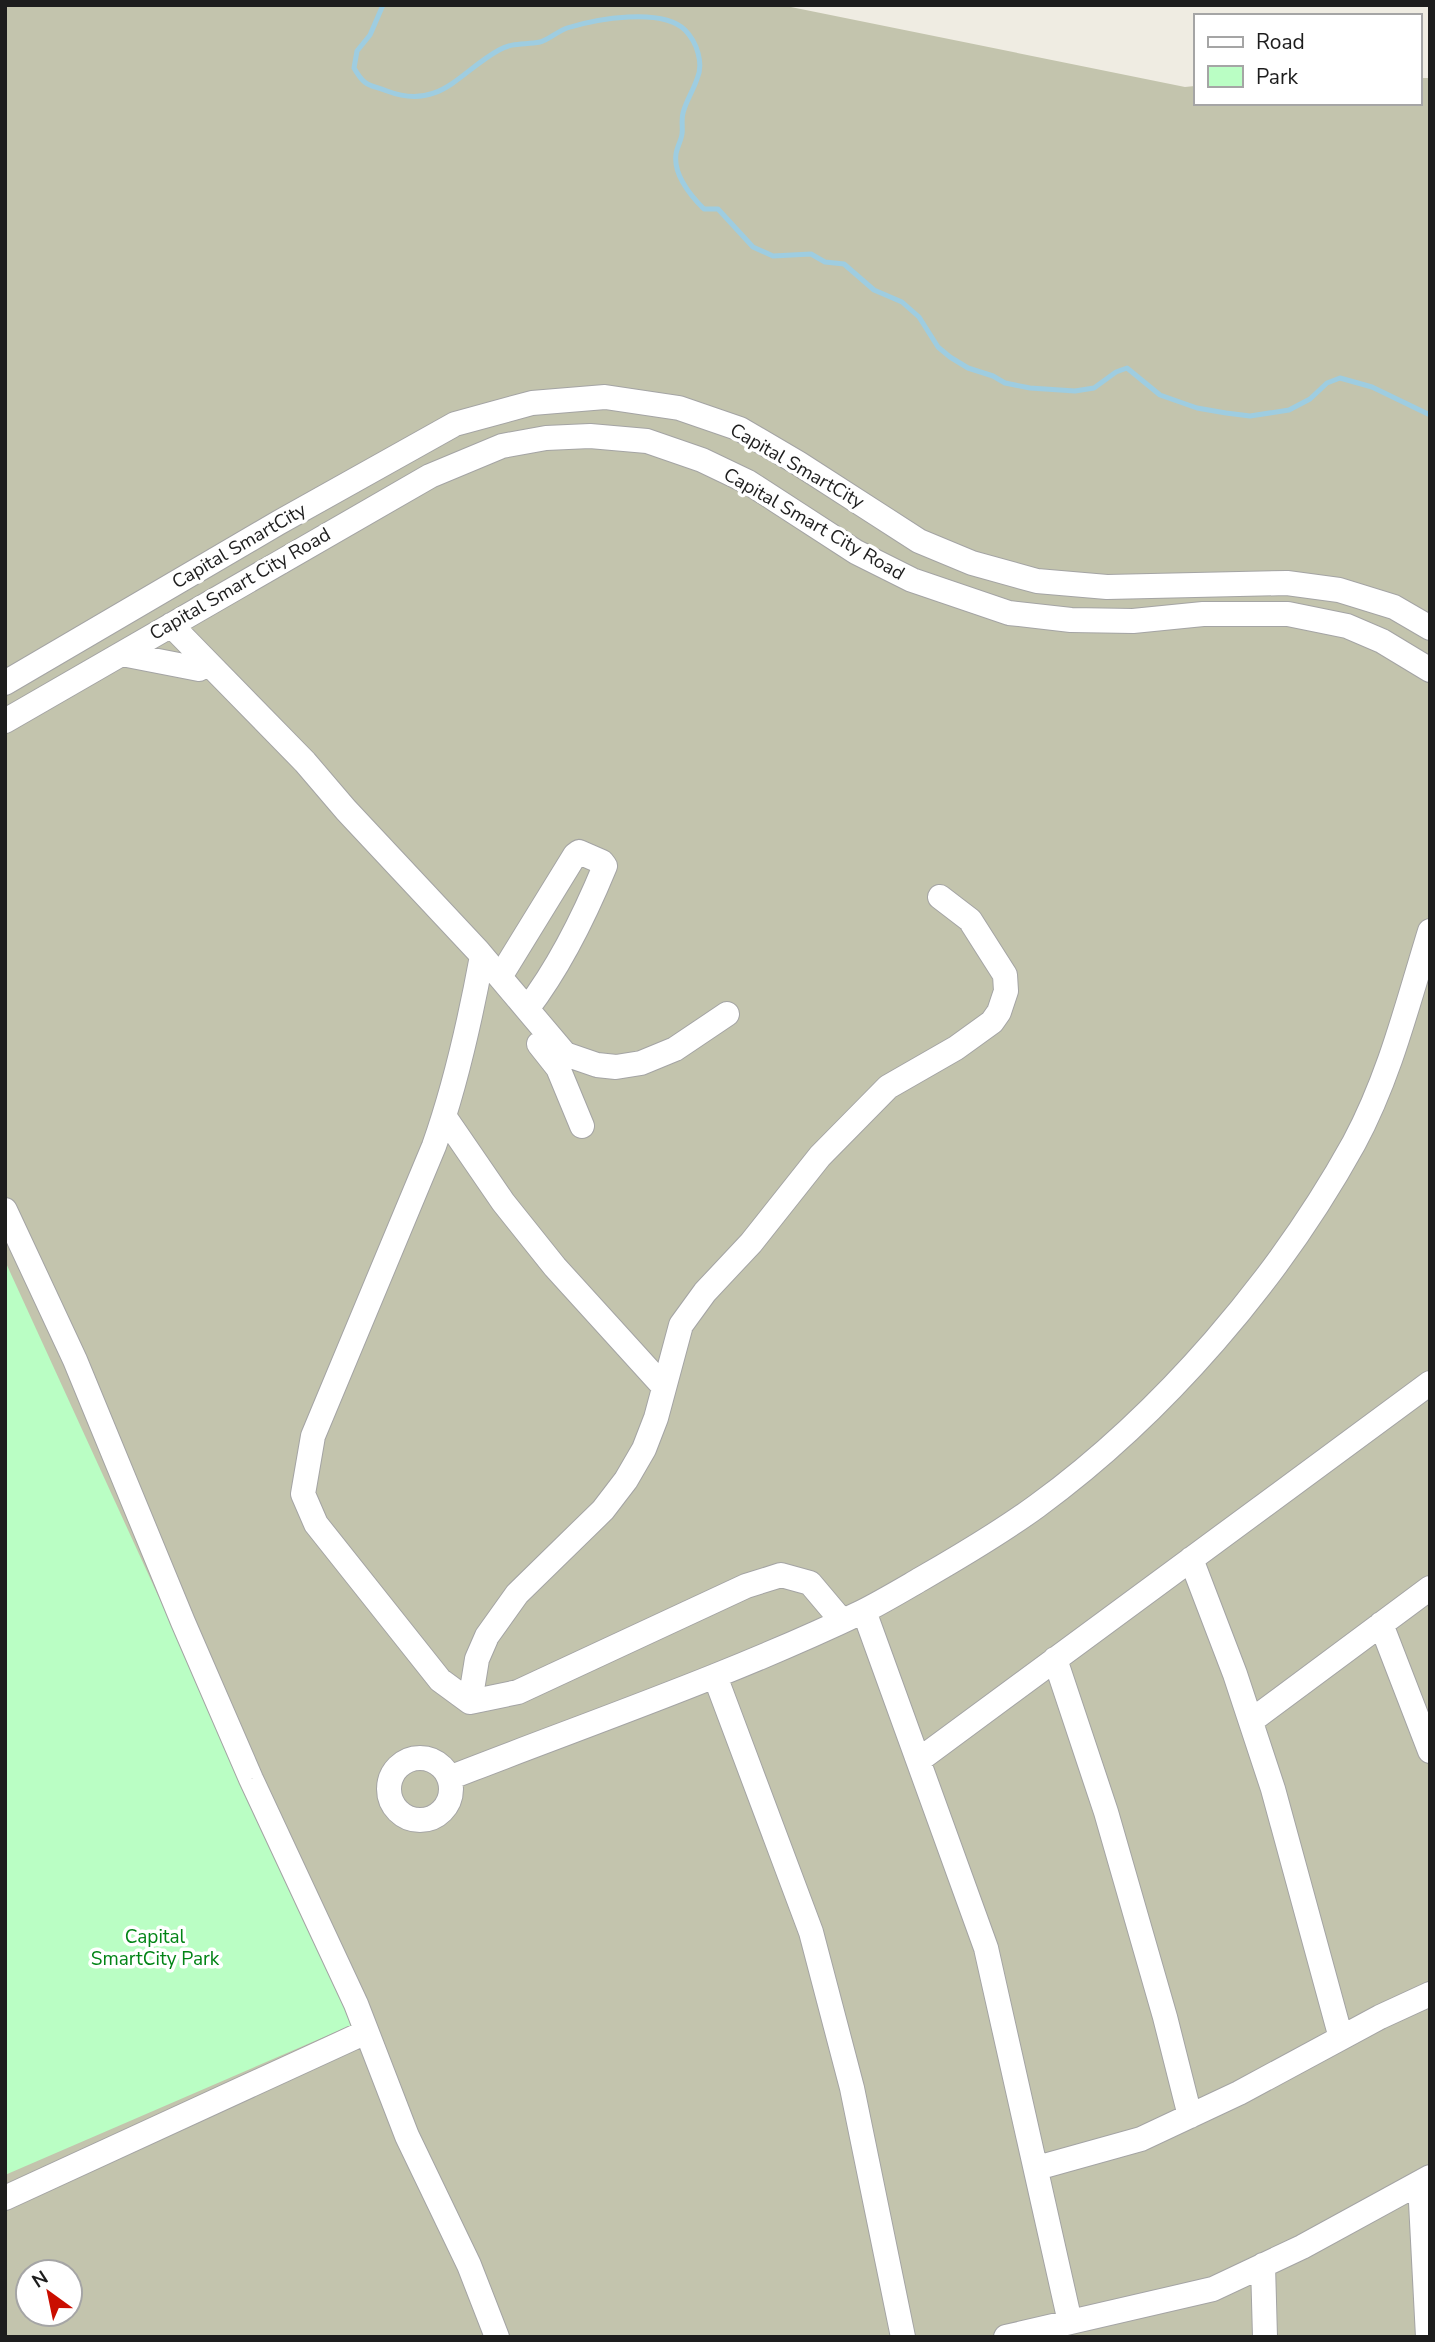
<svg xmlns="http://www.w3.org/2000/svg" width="1435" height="2342" font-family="'Nunito Sans',sans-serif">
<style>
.construction{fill:#c3c4ad;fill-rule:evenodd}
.park{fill:#bafec4}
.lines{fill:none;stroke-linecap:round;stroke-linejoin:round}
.stream{stroke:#9ecde1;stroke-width:5}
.minor-casing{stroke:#a4a4a4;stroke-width:26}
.minor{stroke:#fff;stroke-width:24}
.labels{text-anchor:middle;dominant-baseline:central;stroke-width:7;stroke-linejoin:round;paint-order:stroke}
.street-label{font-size:19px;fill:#1d1d1d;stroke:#fff}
.park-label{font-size:19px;fill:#028416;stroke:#fff}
</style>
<rect width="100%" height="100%" fill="#efece2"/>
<path class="construction" d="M5,5H781L1185,87L1195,86V103H1419V78H1430V2337H5ZM28,2272H70V2314H28Z"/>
<path class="park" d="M5,1261L354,2024L5,2175Z"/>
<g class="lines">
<path class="stream" d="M383,5L370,35L357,51L354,68C365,87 368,84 387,91C440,111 459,72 499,50C513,42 525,45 540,42C547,41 558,31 567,28C596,19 662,7 685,30C697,42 704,64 697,79C693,91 686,101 683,113C681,120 683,127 682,134C681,141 677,147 676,154C673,175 691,196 704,209H718L753,247L773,256L811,254L825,262L844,264L874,290L902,302L919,317L938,347L950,357L968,368L993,376L1005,383L1030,388L1075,391L1094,388L1116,372L1127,368L1160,395L1197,408L1226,413L1250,416L1289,410L1310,399L1327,383L1340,378L1372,387L1430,415"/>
<defs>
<path id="minor" d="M171,625L305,762L346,810L478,951L565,1054L597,1065L616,1067L641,1063L675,1049L727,1014
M122,654L199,669
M5,683L278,523L455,424L532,403L605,397L679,408L740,429L798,463L919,541L972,563L1037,581L1107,587L1287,583L1339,590L1394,607L1430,628
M5,721L430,476L502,446L546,438L590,436L647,441L702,460L748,482L856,552L912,580L1009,613L1071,620L1133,621L1203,614H1288L1347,626L1382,641L1430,670
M482,956C470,1021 456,1084 434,1146L313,1436L303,1494L316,1524L440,1680L470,1702L518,1692L746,1586L781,1575L810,1583L842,1621
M500,977L575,855L579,852L602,862L605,866C584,917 560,966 527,1009
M539,1044L558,1068L582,1126
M444,1116L503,1202L555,1267L664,1387
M5,1210L75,1360L183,1622L251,1779L356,2004L407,2136L469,2265L497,2337
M1191,1559L1235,1674L1273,1789L1341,2038
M864,1611L986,1948L1070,2322
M1381,1624L1430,1751
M1055,1659L1106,1812L1165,2017L1190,2116
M715,1676L811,1932L852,2088L903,2337
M470,1702L477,1659L487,1636L517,1594L603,1510L626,1480L644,1449L656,1418L681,1325L705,1292L751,1243L820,1156L888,1087L956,1048L992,1022L999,1012L1006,991L1005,975L970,920L940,897
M1251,1721L1430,1588
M389 1789a31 31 0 1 1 62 0a31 31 0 1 1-62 0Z
M919,1760L1430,1383
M449,1778C587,1724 728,1676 862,1612C882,1602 902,1590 921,1579C961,1556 1000,1533 1037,1506C1163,1414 1279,1279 1354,1143C1390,1076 1408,1002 1430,931
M1037,2168L1141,2139L1239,2093L1380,2017L1430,1994
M1420,2183L1428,2337
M5,2198L366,2032
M1263,2265L1265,2337
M1006,2337L1213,2289L1302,2247L1430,2177"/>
</defs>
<use href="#minor" class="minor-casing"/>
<use href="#minor" class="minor"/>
</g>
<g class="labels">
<g class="street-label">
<text transform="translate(797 466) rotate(30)">Capital SmartCity</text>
<text transform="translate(814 524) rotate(30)">Capital Smart City Road</text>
<text transform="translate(239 546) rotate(-30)">Capital SmartCity</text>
<text transform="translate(240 584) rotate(-30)">Capital Smart City Road</text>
</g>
<g class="park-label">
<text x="155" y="1937">Capital<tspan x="155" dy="22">SmartCity Park</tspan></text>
</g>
</g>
<rect width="1435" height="2342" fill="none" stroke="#1d1d1d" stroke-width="14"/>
<rect x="1194" y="14" width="228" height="91" fill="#ffffff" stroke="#a5a5a5" stroke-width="2"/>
<rect x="1208" y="37" width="35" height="10" fill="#ffffff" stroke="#a5a5a5" stroke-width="2"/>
<text x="1256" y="49" font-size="21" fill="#1d1d1d">Road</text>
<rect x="1208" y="66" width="35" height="21" fill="#bafec4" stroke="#a5a5a5" stroke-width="2"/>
<text x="1256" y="84" font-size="21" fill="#1d1d1d">Park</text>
<g transform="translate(49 2293) rotate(327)"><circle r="33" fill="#ffffff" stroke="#a5a5a5" stroke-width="2"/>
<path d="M0-5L12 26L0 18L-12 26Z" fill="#ca0e00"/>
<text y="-10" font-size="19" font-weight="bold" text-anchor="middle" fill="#1d1d1d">N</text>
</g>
</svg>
